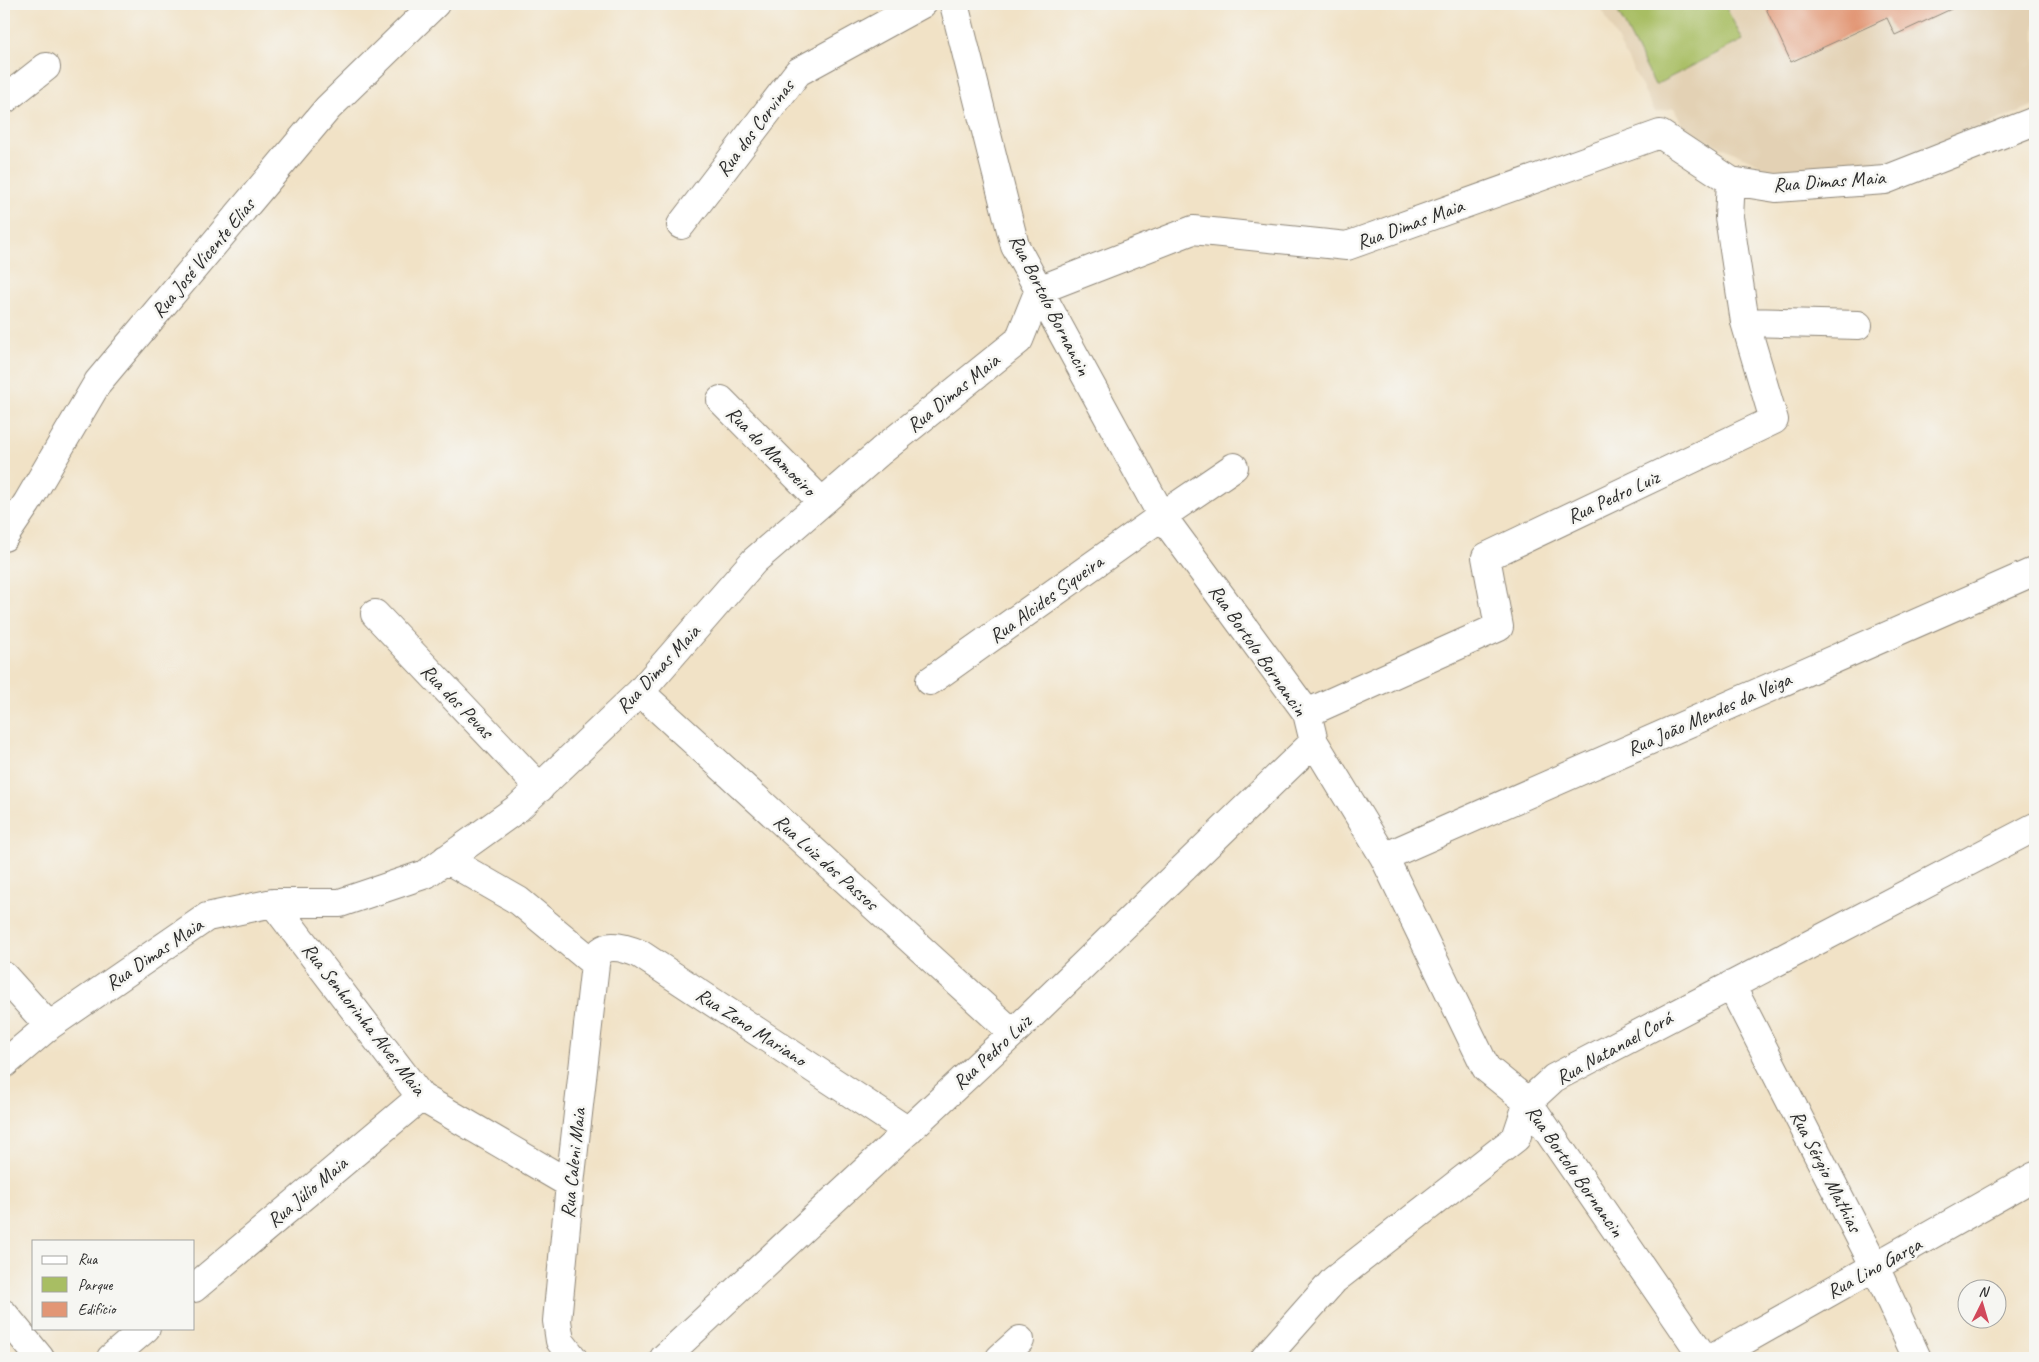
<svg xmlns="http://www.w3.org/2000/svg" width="2039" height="1362" font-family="Caveat,sans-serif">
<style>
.built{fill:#e3d1b4}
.green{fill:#a8be63;stroke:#6a7447}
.building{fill:#e29675}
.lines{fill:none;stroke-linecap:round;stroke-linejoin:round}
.minor-casing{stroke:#8e8678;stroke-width:30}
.minor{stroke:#fff;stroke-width:28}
.labels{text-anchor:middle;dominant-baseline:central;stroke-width:5;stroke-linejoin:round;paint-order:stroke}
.street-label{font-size:20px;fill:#2b2b2b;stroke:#f6f6f2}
</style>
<rect width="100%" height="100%" fill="#f6f6f2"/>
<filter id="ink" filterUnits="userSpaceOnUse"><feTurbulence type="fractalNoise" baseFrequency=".02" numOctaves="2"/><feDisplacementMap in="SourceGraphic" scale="10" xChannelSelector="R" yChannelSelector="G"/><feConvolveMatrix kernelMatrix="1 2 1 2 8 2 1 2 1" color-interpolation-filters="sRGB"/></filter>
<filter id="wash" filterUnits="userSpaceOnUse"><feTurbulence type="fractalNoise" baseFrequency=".0096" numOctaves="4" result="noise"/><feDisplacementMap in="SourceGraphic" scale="20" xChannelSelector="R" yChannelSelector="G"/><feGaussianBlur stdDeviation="1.12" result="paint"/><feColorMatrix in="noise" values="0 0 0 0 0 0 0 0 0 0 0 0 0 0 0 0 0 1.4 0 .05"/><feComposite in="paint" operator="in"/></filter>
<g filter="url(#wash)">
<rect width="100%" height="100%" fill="#f1e2c6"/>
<path class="built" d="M1599,4H2035V105L1871,171L1769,169L1686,130L1674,108L1655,112Z"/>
<path class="green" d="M1614,4H1724L1743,40L1655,85Z"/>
<g id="blocks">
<path class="building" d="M1764,4H1962L1895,35L1887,18L1791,62Z"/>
</g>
</g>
<g filter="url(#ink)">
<use href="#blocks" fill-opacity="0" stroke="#8e8678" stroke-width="1"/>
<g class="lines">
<defs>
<path id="minor" d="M954,4L1015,246L1162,516L1307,713L1314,742L1384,857L1486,1068L1528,1102L1704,1358
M4,100L46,67
M681,225L798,72L922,4
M1745,322L1858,325
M721,400L822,502
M4,537L27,503L98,382L328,108L435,4
M375,614L540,788
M930,681L1162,516L1234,467
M640,692L1013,1033
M1307,713L1499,627L1486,557L1774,420L1745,322L1729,217L1731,181
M1384,857L2035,571
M446,859L519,901L595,964
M273,903L421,1097L570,1184
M4,976L49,1026
M1731,985L1875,1267L1917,1358
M4,1064L49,1026L207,917L273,903H340L426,874L518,808L640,692L754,561L881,451L1019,340L1039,290L1193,230L1347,246L1660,134L1731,181L1776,188L1885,180L2035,121
M194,1288L421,1097
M4,1314L40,1358
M111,1358L146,1328
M573,1358L560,1341L557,1321L570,1184L595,964C599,939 623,947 640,954L908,1131
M664,1358L1013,1033L1314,742
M1000,1358L1020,1340
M1265,1358L1334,1280L1516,1138L1528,1102L1554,1078L2035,827
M1713,1358L2035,1176"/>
</defs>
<use href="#minor" class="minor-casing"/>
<use href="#minor" class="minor"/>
</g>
</g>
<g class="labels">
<g class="street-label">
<text transform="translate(755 128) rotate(-53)">Rua dos Corvinas</text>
<text transform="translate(1829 181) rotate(-4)">Rua Dimas Maia</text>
<text transform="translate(1410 224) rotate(-20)">Rua Dimas Maia</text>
<text transform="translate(203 258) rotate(-50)">Rua José Vicente Elias</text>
<text transform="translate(1050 305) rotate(63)">Rua Bortolo Bornancin</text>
<text transform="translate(953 393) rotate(-39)">Rua Dimas Maia</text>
<text transform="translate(771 451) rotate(45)">Rua do Mamoeiro</text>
<text transform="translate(1613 497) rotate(-25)">Rua Pedro Luiz</text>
<text transform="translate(1046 599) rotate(-36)">Rua Alcides Siqueira</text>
<text transform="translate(1258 650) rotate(55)">Rua Bortolo Bornancin</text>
<text transform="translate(658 669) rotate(-47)">Rua Dimas Maia</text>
<text transform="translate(457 701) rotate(46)">Rua dos Pevas</text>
<text transform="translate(1709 714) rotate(-24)">Rua João Mendes da Veiga</text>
<text transform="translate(826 862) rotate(42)">Rua Luiz dos Passos</text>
<text transform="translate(154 954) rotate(-34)">Rua Dimas Maia</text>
<text transform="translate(364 1019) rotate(52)">Rua Senhorinha Alves Maia</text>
<text transform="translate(751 1027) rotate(33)">Rua Zeno Mariano</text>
<text transform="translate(1614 1048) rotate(-29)">Rua Natanael Corá</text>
<text transform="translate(992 1052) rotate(-43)">Rua Pedro Luiz</text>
<text transform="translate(573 1163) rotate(-84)">Rua Caleni Maia</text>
<text transform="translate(1575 1171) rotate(55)">Rua Bortolo Bornancin</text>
<text transform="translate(1826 1171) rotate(63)">Rua Sérgio Mathias</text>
<text transform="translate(307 1192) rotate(-40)">Rua Júlio Maia</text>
<text transform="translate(1874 1268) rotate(-29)">Rua Lino Garça</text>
</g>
</g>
<rect width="2039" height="1362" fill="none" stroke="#f6f6f2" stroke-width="20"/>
<rect x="32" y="1240" width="162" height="90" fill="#f6f6f2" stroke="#a5a5a2"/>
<rect x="42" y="1256" width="25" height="8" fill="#ffffff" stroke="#a5a5a2"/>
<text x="78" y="1264" font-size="15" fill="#2b2b2b">Rua</text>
<rect x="42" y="1277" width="25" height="15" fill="#a8be63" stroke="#a5a5a2"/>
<text x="78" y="1290" font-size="15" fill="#2b2b2b">Parque</text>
<rect x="42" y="1302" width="25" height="15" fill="#e29675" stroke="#a5a5a2"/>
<text x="78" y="1314" font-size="15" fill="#2b2b2b">Edifício</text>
<g transform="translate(1982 1304) rotate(5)"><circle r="24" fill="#f6f6f2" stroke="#a5a5a2"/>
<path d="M0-4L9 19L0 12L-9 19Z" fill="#d1495b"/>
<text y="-8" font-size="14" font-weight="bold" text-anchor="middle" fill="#2b2b2b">N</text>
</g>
</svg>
